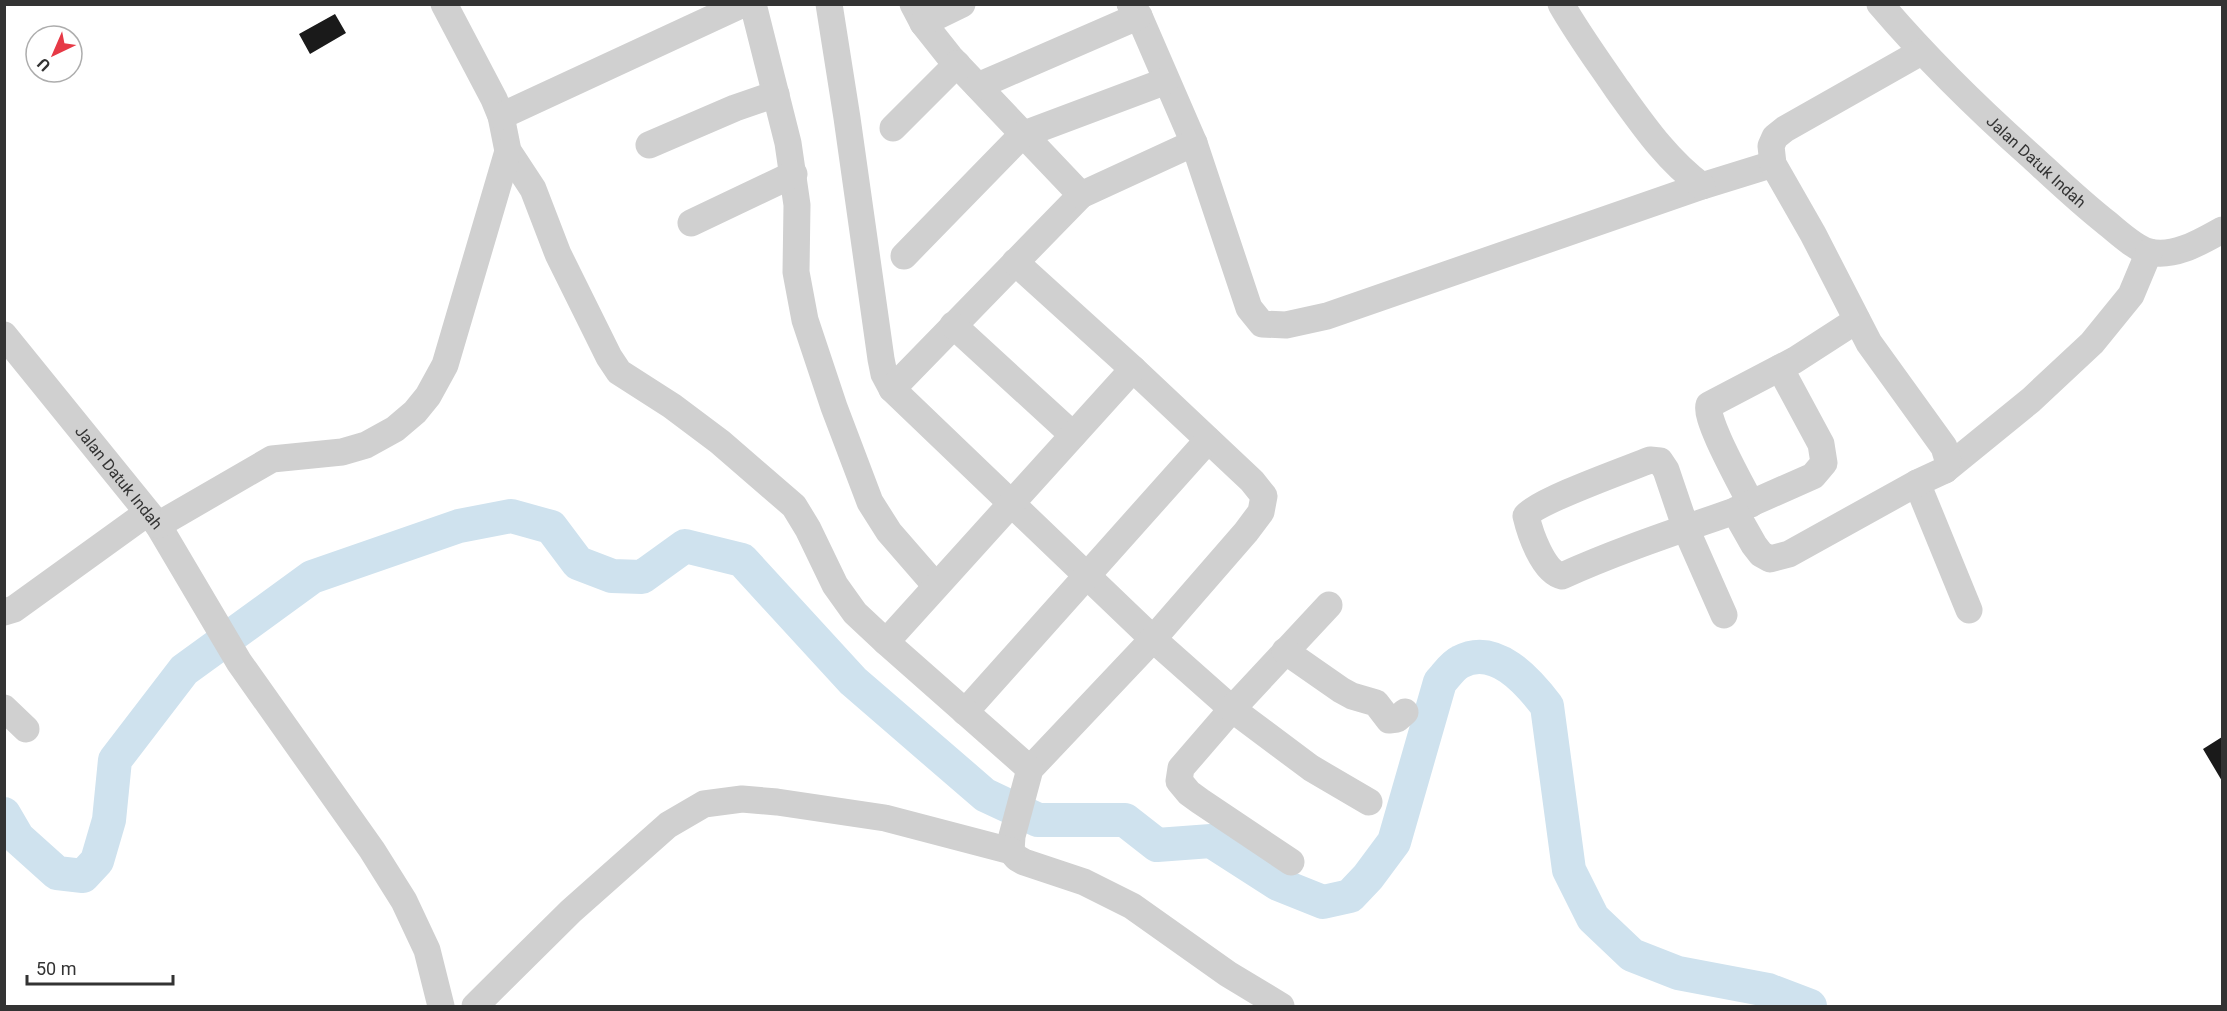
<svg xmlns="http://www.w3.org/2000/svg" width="2227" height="1011" font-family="Roboto,sans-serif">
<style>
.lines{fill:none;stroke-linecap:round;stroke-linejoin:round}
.river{stroke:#cfe2ee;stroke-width:34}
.building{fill:#1a1a1a}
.minor{stroke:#d0d0d0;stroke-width:27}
.labels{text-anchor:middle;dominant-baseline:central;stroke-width:6;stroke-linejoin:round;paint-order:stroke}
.street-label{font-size:16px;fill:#333;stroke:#fff}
</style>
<rect width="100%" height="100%" fill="#fff"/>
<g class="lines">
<path class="river" d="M4,814L18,838L57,873L83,876L97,861L109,820L115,760L184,670L312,577L459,526L511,516L551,527L578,563L612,576L642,577L685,546L742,560L853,681L985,795L1038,820H1125L1157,845L1211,841L1278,884L1323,902L1350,896L1368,877L1394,842L1440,682C1446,676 1452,666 1460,662C1495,643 1528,681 1547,706L1569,870L1593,918L1632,955L1678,973L1768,990L1810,1006"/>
</g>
<path class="building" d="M335,14L346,33L310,54L299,34Z
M2222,737V781L2203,749Z"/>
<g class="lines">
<g class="minor">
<path d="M444,4L494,99L501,116L508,151L533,189L558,254L609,357L619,372L672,406L720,442L794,506L808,529L835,585L855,613L886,642"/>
<path d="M753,4L788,143L797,205L796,272L805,320L834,407L870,502L889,532L936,586"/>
<path d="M829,4L847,118L881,359L884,374L892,389"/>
<path d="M913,4L923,23L950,57L1081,195L892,389L1153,639L1232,709L1181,768L1179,781L1189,793L1200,801L1291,862"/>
<path d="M1130,4L1139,16L1194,143L1249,308L1262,324L1286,325L1327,316L1702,186L1773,164"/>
<path d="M1561,4C1578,34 1598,61 1617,89C1643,125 1666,159 1702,186"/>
<path id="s1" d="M1880,4C1927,59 1978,109 2032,157C2057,180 2081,203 2108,224C2119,233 2135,248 2149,252C2175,258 2202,241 2222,230"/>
<path d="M923,23L962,4"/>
<path d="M978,86L1139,16"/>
<path d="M501,116L743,4"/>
<path d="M893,128L957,64"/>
<path d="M649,145L735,108L776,94"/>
<path d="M1081,195L1194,143"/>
<path d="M691,223L794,174"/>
<path d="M904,256L1022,135L1166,81"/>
<path d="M1015,262L1133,369L1252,481L1264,496L1261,512L1246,532L1153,639L1030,769L1012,836L1011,851L1017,858L1024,862L1084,882L1132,906L1228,974L1281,1006"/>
<path d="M953,325L1073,435"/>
<path id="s2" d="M4,335L158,525L239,662L372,850L404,901L427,950L441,1006"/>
<path d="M1945,470L2031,400L2092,343L2131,295L2149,252"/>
<path d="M1917,483L1969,610"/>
<path d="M1751,504C1743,487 1704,419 1709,405L1795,360L1857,320"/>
<path d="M1736,510L1813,476L1824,463L1821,444L1780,368"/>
<path d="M158,525L272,459L342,452L366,445L395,429L415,412L428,396L445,365L508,151"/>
<path d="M1329,605L1232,709L1311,768L1369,802"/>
<path d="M4,612L14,609L147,513"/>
<path d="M1724,615L1686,529L1666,470L1660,461L1650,460C1628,469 1537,501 1526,516C1530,533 1543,572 1562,576C1617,551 1675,532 1732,512L1737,515L1754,545L1761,554L1770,559L1789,554L1917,483L1945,470L1948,460L1944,447L1869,343L1813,234L1773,164L1771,146L1775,137L1785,129L1921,52"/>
<path d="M1285,651L1341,690L1352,696L1376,703L1389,720L1397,719L1405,712"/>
<path d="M4,708L26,729"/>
<path d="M965,712L1208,440"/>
<path d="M1030,769L886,642L1133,369"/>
<path d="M475,1006L571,911L668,825L704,804L742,799L777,802L885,818L1011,851"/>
</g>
</g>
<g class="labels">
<g class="street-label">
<text stroke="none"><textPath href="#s1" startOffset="222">Jalan Datuk Indah</textPath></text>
<text stroke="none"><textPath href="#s2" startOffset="183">Jalan Datuk Indah</textPath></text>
</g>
</g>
<rect width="2227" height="1011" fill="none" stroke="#333333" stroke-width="12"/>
<g transform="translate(54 54) rotate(224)"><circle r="28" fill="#ffffff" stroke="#adadad" stroke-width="1.5"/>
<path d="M0-4.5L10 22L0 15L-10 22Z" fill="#e63946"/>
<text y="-9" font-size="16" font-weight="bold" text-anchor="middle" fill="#333333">U</text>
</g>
<path d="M27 975v9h146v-9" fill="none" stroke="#333333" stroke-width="3"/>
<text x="36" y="975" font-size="18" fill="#333333" stroke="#ffffff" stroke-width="4.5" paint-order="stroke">50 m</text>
</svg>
